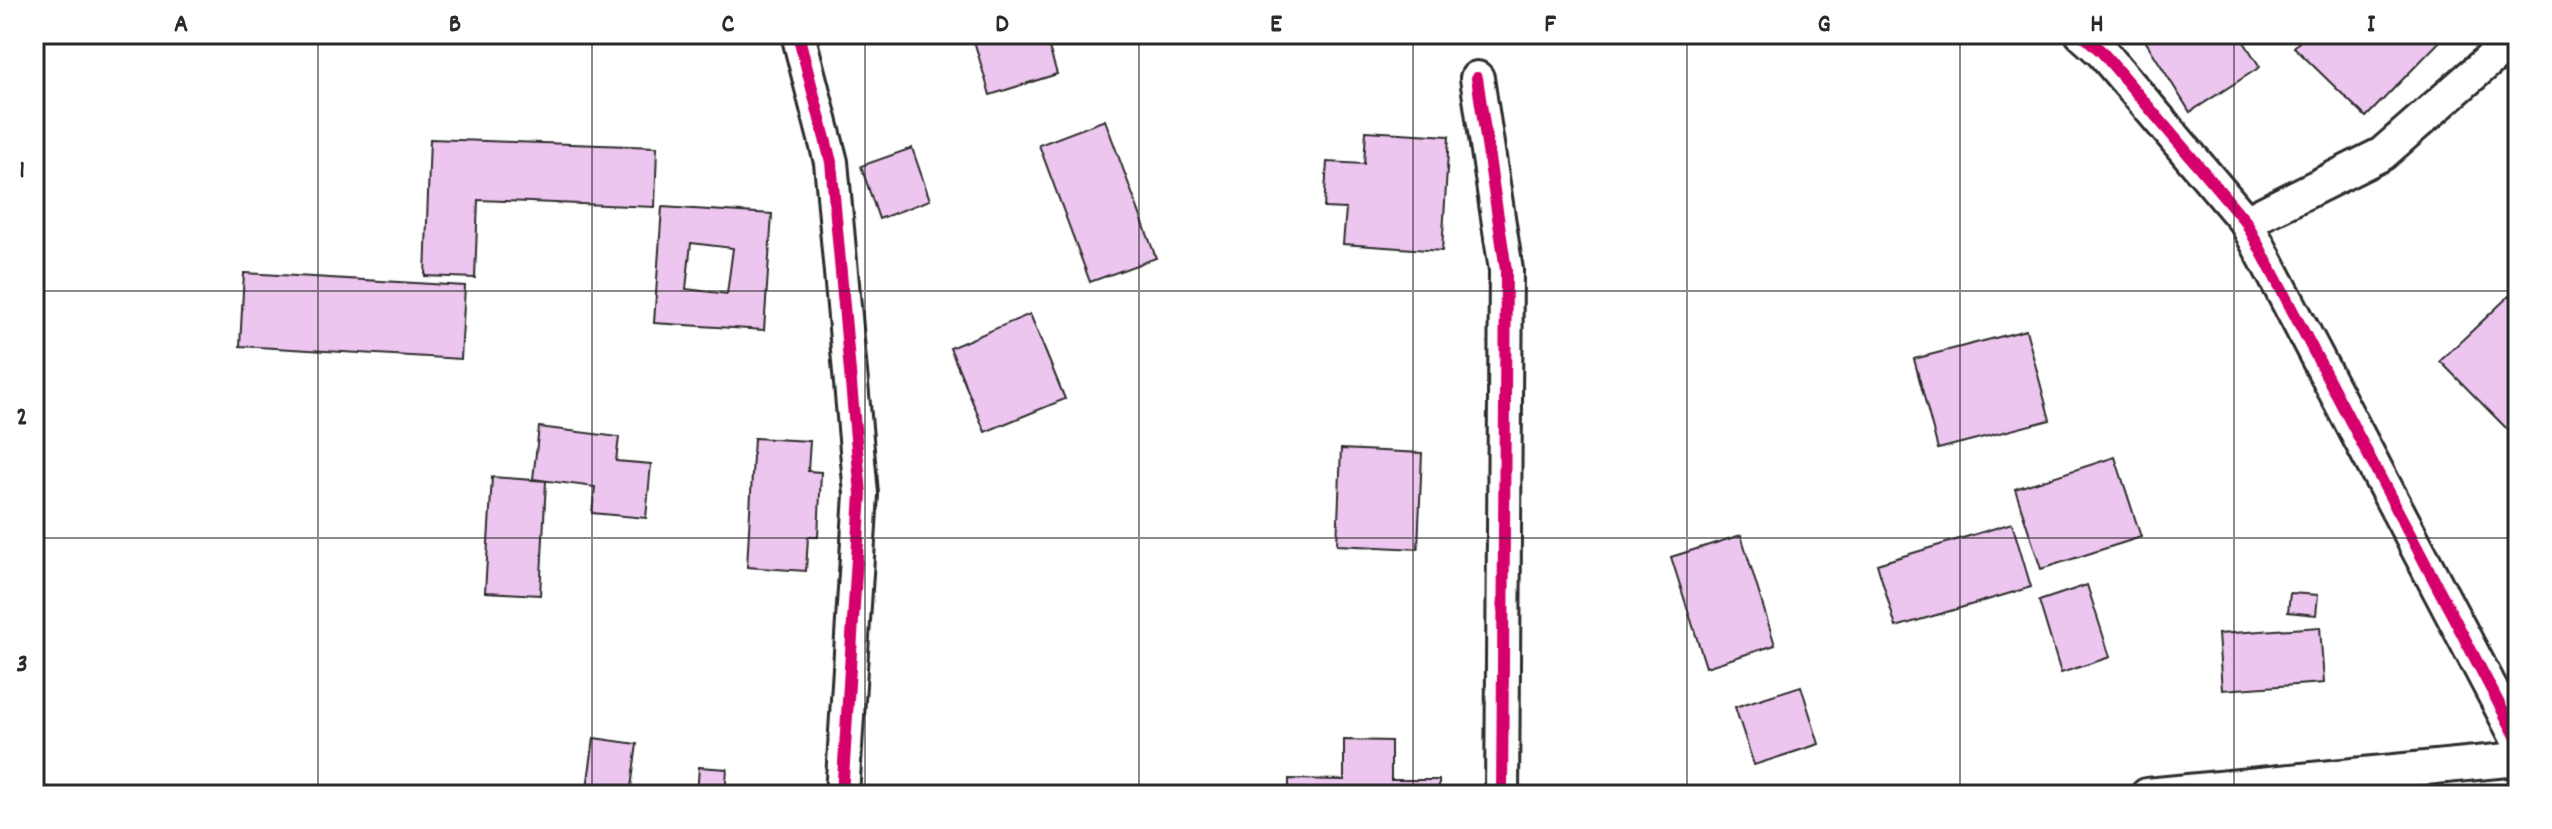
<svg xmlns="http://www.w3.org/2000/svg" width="2552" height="829" font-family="Dekko,sans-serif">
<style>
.building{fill:#edc6ef;stroke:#2b2b2b;stroke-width:2;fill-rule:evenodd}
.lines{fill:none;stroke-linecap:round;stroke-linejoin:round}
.minor-casing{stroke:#2b2b2b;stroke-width:38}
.minor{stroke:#fff;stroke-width:32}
.cycleway-casing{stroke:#fff;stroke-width:17}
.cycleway{stroke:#d6006c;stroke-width:12}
.grid{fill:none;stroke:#2b2b2b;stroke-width:2;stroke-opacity:0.55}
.neatline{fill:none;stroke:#2b2b2b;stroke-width:3}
.grid-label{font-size:26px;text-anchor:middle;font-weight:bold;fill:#2b2b2b}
</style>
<rect width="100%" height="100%" fill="#fff"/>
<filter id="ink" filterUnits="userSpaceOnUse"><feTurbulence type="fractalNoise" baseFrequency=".0125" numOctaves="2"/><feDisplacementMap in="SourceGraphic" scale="16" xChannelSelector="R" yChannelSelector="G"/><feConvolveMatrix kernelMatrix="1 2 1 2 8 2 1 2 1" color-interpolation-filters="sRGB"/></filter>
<g filter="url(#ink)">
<path class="building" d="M972,34H1045L1057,74L990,95Z
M2141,34H2239L2260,67L2190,112Z
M2307,34H2447L2366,117L2294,47Z
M1105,120L1156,258L1090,282L1039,145Z
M1366,131L1449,136L1442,251L1343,244L1346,209L1324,208L1327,162L1364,164Z
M430,139L657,147L655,207L478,200L475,278L425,276Z
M912,148L930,200L879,219L861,166Z
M662,207L772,214L764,330L654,323ZM691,243L733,248L727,294L686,289Z
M244,273L465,286L461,359L240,346Z
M2509,296L2518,306V425L2511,433L2440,361Z
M1030,314L1065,399L985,432L950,348Z
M2026,330L2050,420L1938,449L1914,359Z
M539,427L619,437L616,461L651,464L646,518L592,513L595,487L533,479Z
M754,438L810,441L808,471L821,472L818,537H808L806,571L747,567Z
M1341,449L1422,453L1418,549L1337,545Z
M2115,457L2141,537L2041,569L2015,489Z
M492,477L546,481L540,595L485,592Z
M2012,523L2031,587L1896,627L1877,564Z
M1741,535L1775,645L1706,667L1671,557Z
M2087,585L2110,657L2061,673L2039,601Z
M2290,593L2318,595L2316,615L2288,612Z
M2320,627L2324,683L2222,690L2218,634Z
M1801,686L1819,744L1754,765L1735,707Z
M594,738L637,744L630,795H586Z
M1344,740L1391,741V780H1439V795H1289V779L1344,780Z
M699,767L727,769L725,795H697Z"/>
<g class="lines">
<defs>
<path id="minor" d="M798,34L831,162L861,494L842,795
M2082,34L2102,52L2246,222L2518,740
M1477,78L1506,270L1502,795
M2246,222L2382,154L2518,35
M2147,795L2518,759"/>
</defs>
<use href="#minor" class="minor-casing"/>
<use href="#minor" class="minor"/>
<defs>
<path id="cycleway" d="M798,34L831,162L861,494L842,795
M2082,34L2102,52L2246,222L2518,740
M1477,78L1506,270L1502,795"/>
</defs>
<use href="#cycleway" class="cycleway-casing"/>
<use href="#cycleway" class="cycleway"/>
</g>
</g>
<path class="grid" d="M318,34V795M592,34V795M865,34V795M1139,34V795M1413,34V795M1687,34V795M1960,34V795M2234,34V795M34,291H2518M34,538H2518"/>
<rect width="2552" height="829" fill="none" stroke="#fff" stroke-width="88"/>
<rect x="44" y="44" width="2464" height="741" class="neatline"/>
<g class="grid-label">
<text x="181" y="31">A</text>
<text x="455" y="31">B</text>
<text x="728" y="31">C</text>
<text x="1002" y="31">D</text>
<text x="1276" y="31">E</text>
<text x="1550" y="31">F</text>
<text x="1824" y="31">G</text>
<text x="2097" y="31">H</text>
<text x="2371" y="31">I</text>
<text x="22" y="177">1</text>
<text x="22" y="424">2</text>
<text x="22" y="671">3</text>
</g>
</svg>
